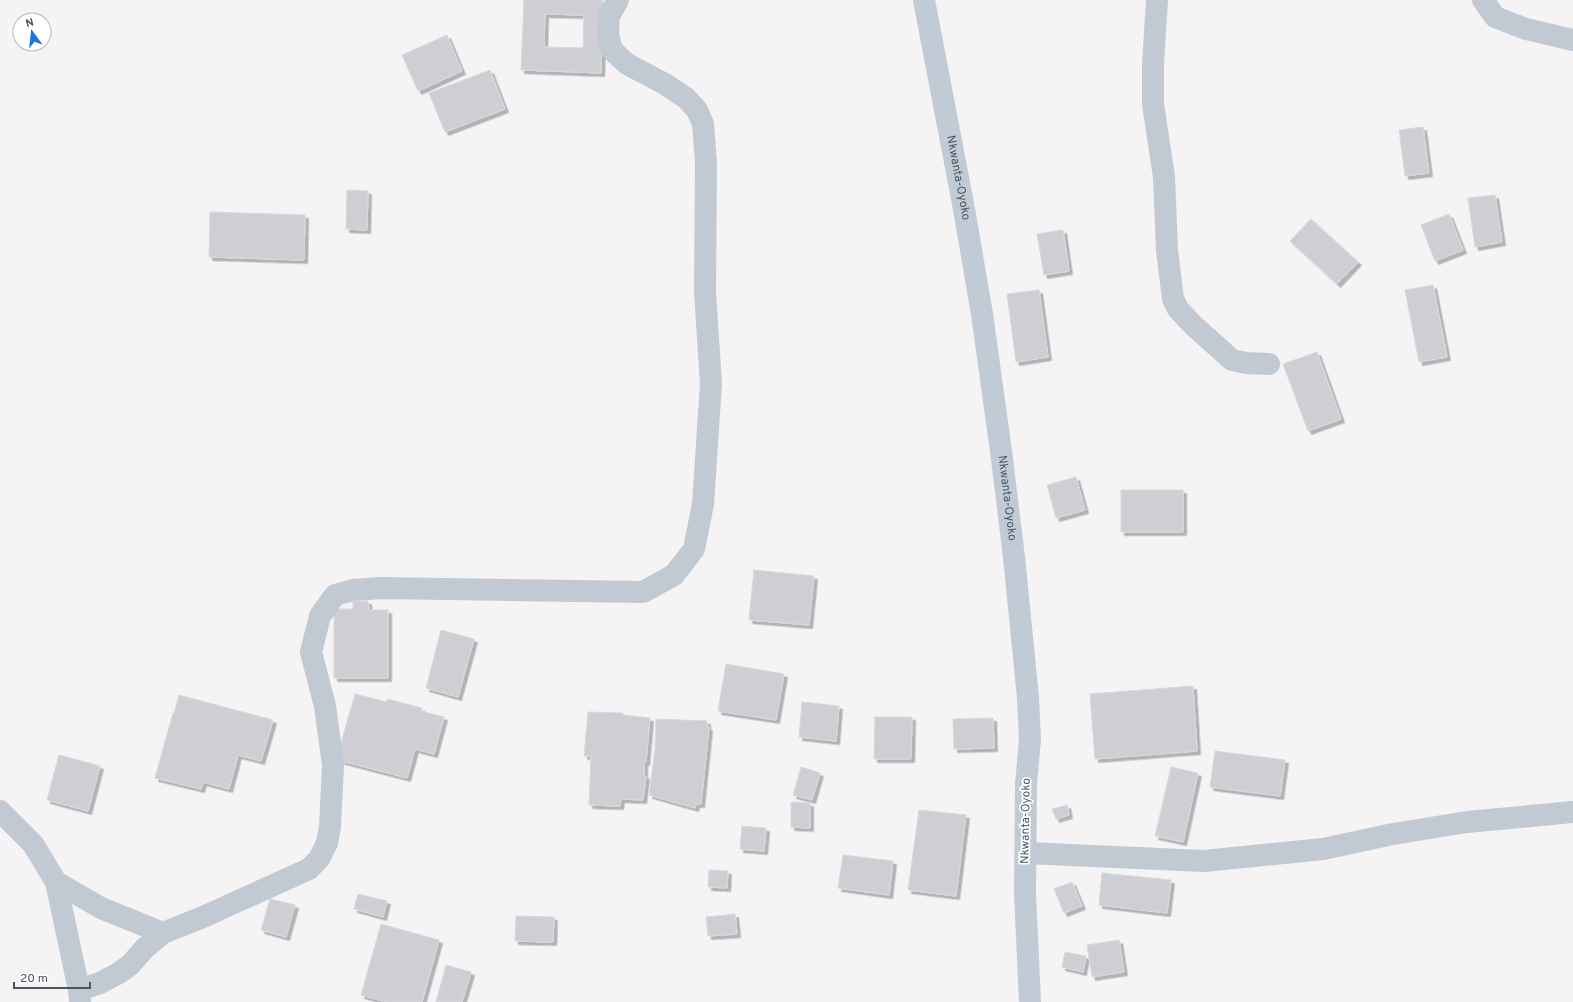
<svg xmlns="http://www.w3.org/2000/svg" width="1573" height="1002" font-family="Overpass,sans-serif">
<style>
.building{fill:#cdcfd5;stroke:#d7d9de;fill-rule:evenodd;filter:url(#shadow)}
.lines{fill:none;stroke-linecap:round;stroke-linejoin:round}
.street{stroke:#c1cad2;stroke-width:22}
.secondary{stroke:#c1cbd6;stroke-width:22}
.labels{text-anchor:middle;dominant-baseline:central;stroke-width:3.5;stroke-linejoin:round;paint-order:stroke}
.street-label{font-size:12px;fill:#4a5661;stroke:#fff}
</style>
<defs>
<filter id="shadow"><feDropShadow dx="3.5" dy="3.5" stdDeviation="0" flood-color="#0004"/></filter>
</defs>
<rect width="100%" height="100%" fill="#f5f3f3"/>
<path class="building" d="M524,0H603L601,73L521,70ZM545,14L584,15L583,48L544,47Z
M447,35L462,71L418,91L402,55Z
M490,70L505,109L445,132L429,93Z
M1423,127L1429,173L1405,176L1399,130Z
M347,190L368,191L367,230L346,229Z
M1495,195L1502,242L1475,247L1468,198Z
M210,212L305,215L304,260L209,257Z
M1449,214L1463,250L1435,261L1421,225Z
M1311,219L1358,262L1337,284L1290,241Z
M1063,230L1069,271L1044,275L1037,234Z
M1433,285L1447,357L1419,362L1405,290Z
M1039,290L1048,357L1016,362L1007,294Z
M1317,352L1341,419L1308,431L1283,364Z
M1076,477L1085,510L1056,518L1047,485Z
M1121,490H1183V532H1121Z
M754,570L814,576L809,625L749,620Z
M353,601H368L369,610H388V678H334V609H353Z
M441,630L474,639L458,697L426,688Z
M726,664L784,674L776,720L718,711Z
M1193,686L1197,751L1095,759L1090,694Z
M355,694L387,702V699L422,708L421,711L444,717L434,754L415,749L407,778L342,761L337,757Z
M179,695L273,720L261,761L238,755L229,789L203,782L201,789L155,778L173,713L174,714Z
M802,702L839,706L836,741L799,737Z
M588,712L623,713V715L650,718L646,762H644V776H646L643,800L621,799L620,806L589,805L591,756H584Z
M875,717H912L911,759H874Z
M993,718L994,748L954,749L953,719Z
M656,719L707,721V727H709L701,804H696L695,808L649,795L655,749Z
M1215,751L1285,760L1280,796L1210,787Z
M59,755L100,766L88,811L47,800Z
M801,767L820,773L812,800L793,795Z
M1171,767L1198,773L1183,842L1155,836Z
M791,802L810,803V828L791,827Z
M1067,805L1069,815L1056,819L1052,809Z
M919,810L966,815L956,896L908,890Z
M742,826L766,828L764,851L740,849Z
M843,855L893,861L889,895L838,888Z
M709,870L728,871L727,888L708,887Z
M1102,873L1171,880L1167,913L1099,905Z
M1072,882L1082,906L1064,913L1054,889Z
M358,894L387,901L383,917L354,909Z
M270,899L295,905L286,937L261,930Z
M735,914L737,934L708,936L706,917Z
M516,916L554,917L553,942L515,941Z
M381,924L439,940L422,1002H386L361,995Z
M1119,940L1124,972L1092,977L1087,945Z
M1065,952L1086,956L1083,972L1062,967Z
M446,965L471,972L462,1002H436Z"/>
<g class="lines">
<path class="street" d="M1157,0L1153,64V104L1164,177L1167,250L1173,299L1178,309L1193,325L1232,360L1246,363L1269,364
M1483,0L1495,17L1526,29L1573,40
M0,811L33,844L56,882L79,990L80,1002
M1026,853L1204,861L1323,849L1393,834L1467,822L1573,812
M56,882L101,908L163,933
M79,990L100,983L119,973L130,965L145,948L163,933L203,917L309,869L319,859L327,843L330,827L333,765L325,706L311,652L320,616L335,595L353,590L382,588L643,592L674,575L694,549L703,504L711,384L705,292L706,163L703,124L697,110L686,98L665,84L627,64L612,50L608,35L609,16L618,0"/>
<path class="secondary" id="s1" d="M924,0L964,209L982,314L1001,451L1014,557L1028,698L1030,739L1026,785L1025,893L1030,1002"/>
</g>
<g class="labels">
<g class="street-label">
<text stroke="none"><textPath href="#s1" startOffset="181">Nkwanta-Oyoko</textPath></text>
<text stroke="none"><textPath href="#s1" startOffset="505">Nkwanta-Oyoko</textPath></text>
<text transform="translate(1026 821) rotate(-89)">Nkwanta-Oyoko</text>
</g>
</g>
<g transform="translate(32 32) rotate(345)"><circle r="19" fill="#ffffff" stroke="#b7bbc0"/>
<path d="M0-3L7 15L0 10L-7 15Z" fill="#1a73e8"/>
<text y="-6" font-size="11" font-weight="bold" text-anchor="middle" fill="#4a5661">N</text>
</g>
<path d="M14 982v6h76v-6" fill="none" stroke="#4a5661" stroke-width="2"/>
<text x="20" y="982" font-size="12" fill="#4a5661" stroke="#ffffff" stroke-width="3" paint-order="stroke">20 m</text>
</svg>
